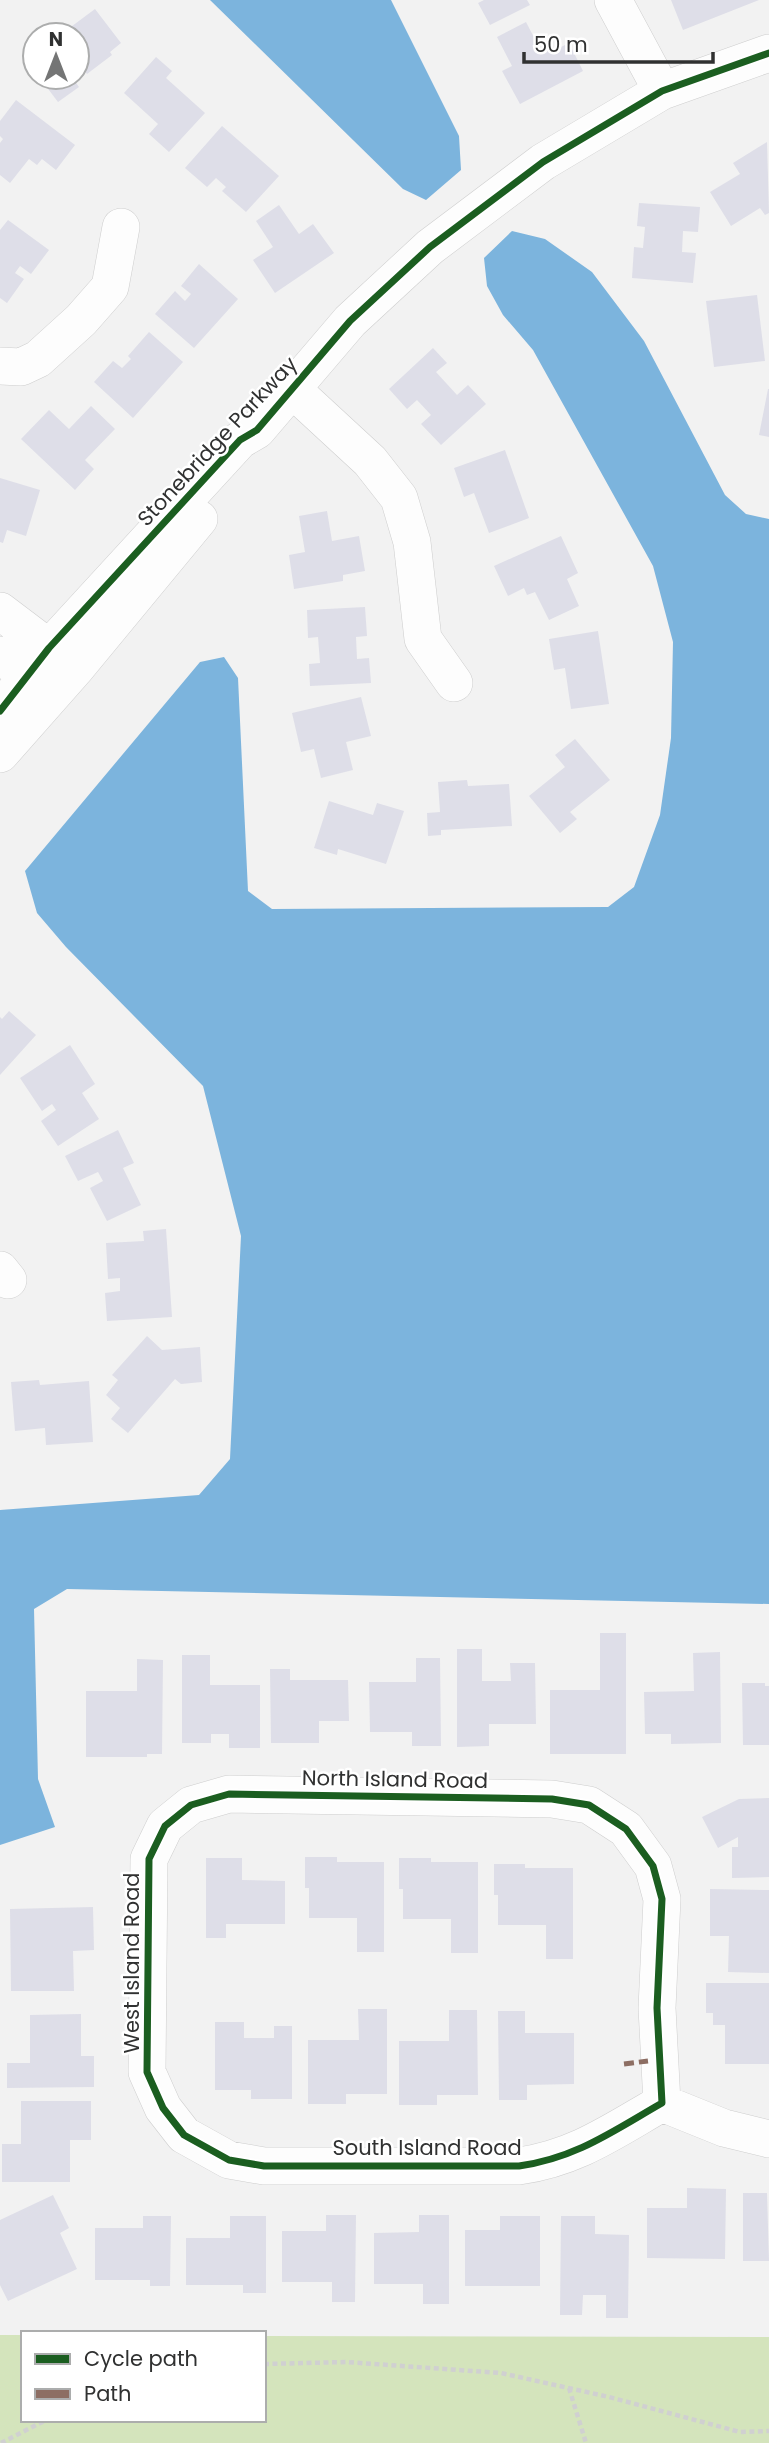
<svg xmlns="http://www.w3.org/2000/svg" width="769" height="2443" font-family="Poppins,sans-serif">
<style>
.green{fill:#d4e4bc}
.water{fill:#7cb4dd}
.building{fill:#dedee8}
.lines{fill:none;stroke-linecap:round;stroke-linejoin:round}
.minor-casing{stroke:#cecece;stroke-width:38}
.path{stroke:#d0d0d1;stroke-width:4.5;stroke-dasharray:5 3.5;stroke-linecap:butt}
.minor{stroke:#fdfdfd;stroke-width:37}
.quiet{stroke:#8d6e63;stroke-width:5;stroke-dasharray:10 5;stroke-linecap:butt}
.cycleway-casing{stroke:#fff;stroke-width:11}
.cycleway{stroke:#1b5e20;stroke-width:7}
.labels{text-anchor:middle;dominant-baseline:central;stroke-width:5;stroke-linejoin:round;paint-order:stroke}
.street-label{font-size:21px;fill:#303131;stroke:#fff}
</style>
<rect width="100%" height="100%" fill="#f2f2f2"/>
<path class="green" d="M0,2335H23V2420H264V2336L769,2337V2443H0Z"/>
<path class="water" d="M210,0H391L459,136L461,170L426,200L403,189Z
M512,231L545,239L592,272L644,341L725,495L746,514L769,519V1604L67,1589L34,1609L38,1779L55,1827L0,1845V1510L199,1495L230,1459L241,1236L203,1086L66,947L37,913L25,871L200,662L224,657L238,678L248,891L272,909L608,907L634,887L660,815L671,738L673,642L653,566L533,350L503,315L487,286L484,258Z"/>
<path class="building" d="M484,0H527L530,5L490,25L478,3Z
M671,0H759L683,30Z
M95,9L121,43L110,52L112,55L87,74L83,69L77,73V35H60Z
M526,22L540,49L551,43L555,50L569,43L583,71L520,104L502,71L512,66L497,37Z
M35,53V72L26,60Z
M156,57L172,71L166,78L205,113L169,152L149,134L158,124L124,93Z
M39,77H72L79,87L58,102Z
M16,100L75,145L56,170L42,159L37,165L29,159L10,183L0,175V143L3,139L0,136V121Z
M222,126L279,176L246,212L222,191L226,187L216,178L207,187L185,168Z
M767,142L769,213L765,215L760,208L731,226L710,192L740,174L733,163Z
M639,203L700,207L698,232L683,231L682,252L696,253L693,283L632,278L634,247L643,248L645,227L637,226Z
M279,205L299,234L313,224L334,253L275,293L253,260L273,247L256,221Z
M8,220L49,250L31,274L20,266L15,273L24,279L7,303L0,298V230Z
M199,264L238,299L194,348L155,314L175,291L185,301L191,294L181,286Z
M757,295L765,361L714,367L706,301Z
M149,332L183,362L133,418L94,382L113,361L122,368L131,359L128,356Z
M433,348L447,363L436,372L457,395L468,385L486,404L441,445L421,424L431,415L417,400L407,409L389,389Z
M768,389H769V437L759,435Z
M91,406L115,429L85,460L94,469L75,490L21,439L49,410L69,429Z
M505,450L529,518L489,533L474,493L464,497L454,468Z
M0,478L40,490L26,536L7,530L3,543L0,542Z
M327,511L332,541L359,536L365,571L343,575V581L294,589L289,555L305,552L299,516Z
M561,536L578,573L567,579L579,606L549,620L535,592L527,595L524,588L508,596L494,566Z
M365,607L367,636L356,637L357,659L369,658L371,683L310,686L309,664L320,663L318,637L308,638L307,610Z
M598,631L609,704L571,709L565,668L554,670L549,639Z
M361,697L371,736L346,742L353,770L321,778L314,749L301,752L292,713Z
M575,739L610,780L570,812L577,819L560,833L529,796L565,767L555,755Z
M467,780L468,786L509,784L512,826L441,830V835L428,836L427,813L440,812L438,782Z
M329,801L373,815L377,803L404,811L386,864L338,849L337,855L314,848Z
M9,1011L36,1035L0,1075V1017L2,1019Z
M70,1045L95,1084L82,1093L99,1119L58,1146L41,1121L56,1110L52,1104L42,1111L20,1078Z
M118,1130L134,1163L123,1168L141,1205L107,1221L90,1188L103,1181L98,1172L78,1181L65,1156Z
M166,1229L172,1317L107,1321L105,1293L120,1291V1278L108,1279L106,1243L144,1241L143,1231Z
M147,1336L162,1350L200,1347L202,1382L181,1384L175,1379L128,1433L111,1419L120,1408L106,1395L118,1380L112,1375Z
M39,1380L40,1385L89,1381L93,1442L46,1445L45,1428L15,1431L11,1382Z
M600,1633H626V1754H550V1690H600Z
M457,1649H482V1681H511L510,1663H535L536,1724H489V1746L457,1747Z
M720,1652L721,1743L671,1744V1734H645L644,1692L694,1691L693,1653Z
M182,1655H210V1685H260V1748H229V1734H211V1743H182Z
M416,1658H440L441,1746H412V1732H370L369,1682H416Z
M137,1659L163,1660L162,1754H147V1757H86V1691H137Z
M270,1669H290V1680H348L349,1721H319V1743H271Z
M742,1683H765V1686H769V1745H743Z
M769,1798V1877L732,1878V1847H738V1837L718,1848L702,1817L739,1799Z
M305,1857H337V1862H384V1952H357V1918H309V1888H305Z
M206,1858H242V1880L285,1881V1924H226V1938H206Z
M399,1858H431V1862H478V1953H451V1919H403V1889H399Z
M494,1864H525V1868H573V1959H546V1925H498V1895H494Z
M710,1889L769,1890V1973L728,1972L729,1936H710Z
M93,1907L94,1950L73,1951L74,1991H11L10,1909Z
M706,1983H769V2064H725V2025H713V2013H706Z
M358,2009H387V2094H346V2104H308V2040H359Z
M449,2010H477L478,2095H437V2105H399V2041H449Z
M498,2011H525V2033H574V2084L527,2085V2100H499Z
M81,2014V2056H94V2087L7,2088V2063H30V2015Z
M215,2022H244V2038H274V2026H292V2099H251V2090H215Z
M21,2101H91V2140H70V2182H2V2144H21Z
M687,2188L726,2189L725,2259L647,2258V2208H687Z
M743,2193H767L769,2261H743Z
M53,2195L69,2228L60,2233L77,2269L8,2301L0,2285V2220Z
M326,2215H356L355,2302H332V2282H282V2231H326Z
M419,2215H449V2304H423V2284H374V2233L419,2232Z
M143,2216H171L170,2286H150V2280H95V2228H143Z
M230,2216H266V2293H243V2285H186V2238H230Z
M500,2216H540V2286H465V2230H500Z
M561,2216H595V2234L629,2235L628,2318H606V2295H583L582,2315H560Z"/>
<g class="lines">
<defs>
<path id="minor" d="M613,0L662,91
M0,366L21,367L38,359L81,320L110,287L121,227
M292,389L370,461L399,498L412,542L423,639L454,683
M0,611L70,664
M0,655L46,690
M0,711L49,648L240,440L257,430L350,321L430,247L543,162L662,91L769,53
M0,754L76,668L199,519
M0,1270L8,1280
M229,1794L552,1799L589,1805L626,1829L653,1866L662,1899L657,2008L662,2103C613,2131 576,2158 519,2166H264L229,2160L184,2135L163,2108L147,2072L149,1859L165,1826L191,1805Z
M662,2103L724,2128L769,2139"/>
</defs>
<use href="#minor" class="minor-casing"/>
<path class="path" d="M264,2364L346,2362L501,2373L609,2397L740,2432L769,2431
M569,2388L586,2443
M1,2443L46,2420"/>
<use href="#minor" class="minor"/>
<path class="quiet" d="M624,2064L648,2061"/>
<defs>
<path id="cycleway" d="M0,711L49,648L240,440L257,430L350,321L430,247L543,162L662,91L769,53
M229,1794L552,1799L589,1805L626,1829L653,1866L662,1899L657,2008L662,2103C613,2131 576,2158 519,2166H264L229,2160L184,2135L163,2108L147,2072L149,1859L165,1826L191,1805Z"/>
</defs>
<use href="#cycleway" class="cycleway-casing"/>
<use href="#cycleway" class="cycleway"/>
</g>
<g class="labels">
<g class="street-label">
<text transform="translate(217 441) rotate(-47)">Stonebridge Parkway</text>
<text transform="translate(395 1779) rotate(1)">North Island Road</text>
<text transform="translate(131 1963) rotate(-90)">West Island Road</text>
<text x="427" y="2147">South Island Road</text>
</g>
</g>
<rect x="21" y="2331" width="245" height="91" fill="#ffffff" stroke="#acadad" stroke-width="2"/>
<rect x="35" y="2354" width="35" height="10" fill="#1b5e20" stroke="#acadad" stroke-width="2"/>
<text x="84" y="2366" font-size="21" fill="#303131">Cycle path</text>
<rect x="35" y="2389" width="35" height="10" fill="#8d6e63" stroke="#acadad" stroke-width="2"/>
<text x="84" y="2401" font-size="21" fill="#303131">Path</text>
<g transform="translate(56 56)"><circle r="33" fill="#ffffff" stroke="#acadad" stroke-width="2"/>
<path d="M0-5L12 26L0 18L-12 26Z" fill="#747575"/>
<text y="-10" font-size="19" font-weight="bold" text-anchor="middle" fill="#303131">N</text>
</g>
<path d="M524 52v10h189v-10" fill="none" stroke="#303131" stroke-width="3.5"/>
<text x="534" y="52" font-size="21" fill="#303131" stroke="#ffffff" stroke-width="5" paint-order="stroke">50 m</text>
</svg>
